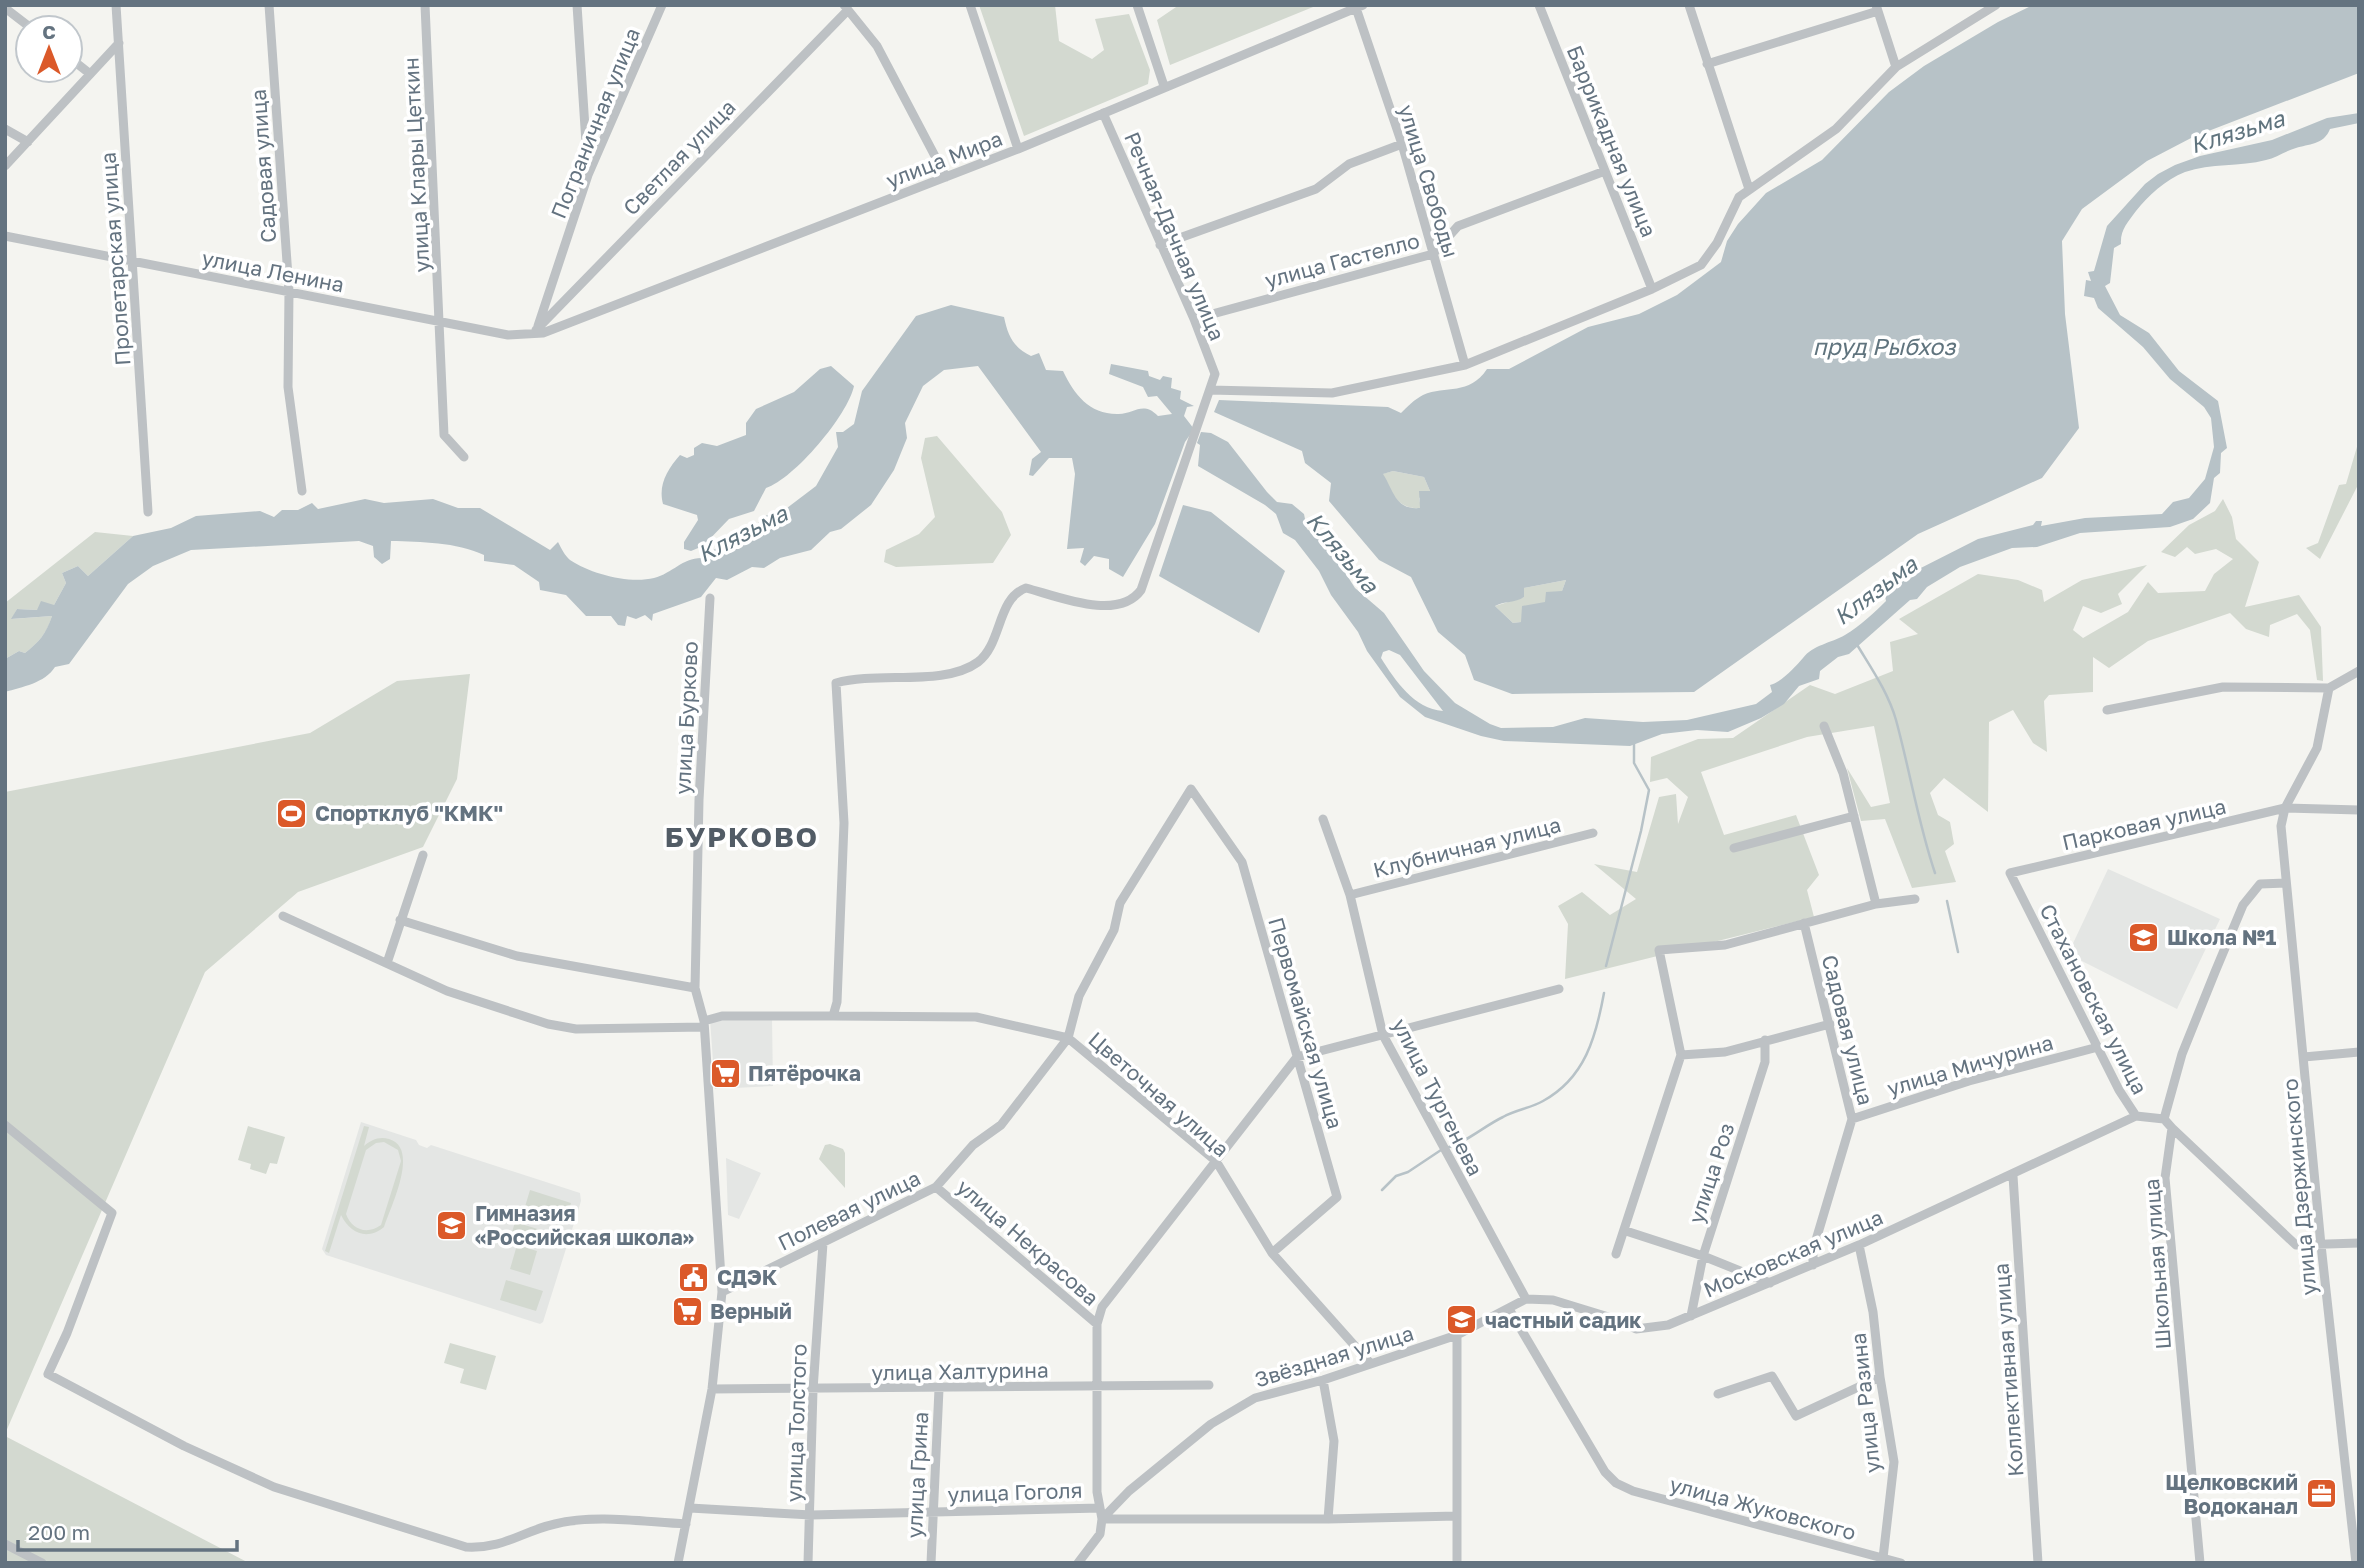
<svg xmlns="http://www.w3.org/2000/svg" width="2364" height="1568" font-family="'Golos Text',sans-serif">
<style>
.built{fill:#e4e6e4}
.green{fill:#d3d9d0;fill-rule:evenodd}
.water{fill:#b7c2c7;fill-rule:evenodd}
.lines{fill:none;stroke-linecap:round;stroke-linejoin:round}
.stream{stroke:#b7c2c7;stroke-width:2.5}
.minor{stroke:#bdc1c4;stroke-width:9}
.labels{text-anchor:middle;dominant-baseline:central;stroke-width:7;stroke-linejoin:round;paint-order:stroke}
.street-label{font-size:21px;fill:#647380;stroke:#fff}
.poi-label{font-size:21px;font-weight:bold;fill:#647380;stroke:#fff;text-anchor:start}
.water-label{font-size:23px;font-style:italic;fill:#60747e;stroke:#fff}
.district-label{font-size:28px;font-weight:bold;letter-spacing:2px;fill:#525c66;stroke:#fff}
</style>
<rect width="100%" height="100%" fill="#f4f4f0"/>
<path class="built" d="M2108,869L2220,919L2177,1009L2068,954Z
M772,1018L773,1086L715,1089L710,1019Z
M361,1122L416,1140L419,1145L427,1148L431,1145L580,1193L581,1201L543,1322L540,1324L326,1255L322,1249Z
M726,1158L761,1173L739,1219L728,1215Z"/>
<path class="green" d="M979,5H1055L1059,41L1092,59L1104,50L1095,19L1129,14L1150,70L1148,84L1024,136Z
M1179,5H1318L1170,65L1157,20Z
M937,436L1002,512L1011,535L993,563L896,567L884,562L886,550L919,534L935,517L921,458L925,438Z
M2359,440V483L2320,559L2306,548L2318,543L2339,485L2346,484Z
M1393,471L1424,477L1430,491L1419,498L1421,508C1398,510 1390,492 1382,474Z
M2223,499L2232,517L2236,539L2259,562L2245,607L2299,595L2321,627L2323,681L2317,680L2310,630L2297,614L2270,625L2269,637L2246,629L2230,613L2148,641L2109,668L2093,657V692L2049,695L2044,701L2047,752L2033,743L2013,710L1989,722L1988,812L1944,778L1930,793L1938,815L1950,822L1954,844L1945,851L1956,882L1912,888L1885,819L1861,821L1847,768L1871,807L1890,803L1874,726L1807,737L1701,772L1724,835L1796,815L1819,875L1807,890L1814,917L1565,979L1568,924L1558,906L1582,892L1610,915L1636,899L1594,864L1637,872L1659,797L1676,794L1678,824L1688,797L1667,778L1650,782L1651,757L1698,739L1733,738L1810,685L1835,694L1893,671L1890,642L1918,634L1899,619L1978,574L2018,580L2042,590L2044,602L2082,580L2147,565L2118,594L2122,604L2101,613L2083,606L2073,630L2083,638L2128,612L2148,582L2158,593L2205,591L2214,574L2233,559L2216,549L2195,554L2187,547L2175,557L2161,552L2189,525L2215,511Z
M95,532L133,536L88,576L78,566L62,573L66,583L54,605L37,610L17,609L12,619L52,616C47,633 39,642 25,653L19,651L5,659V603Z
M1566,580L1562,591L1522,622L1513,623L1495,606L1524,597V588Z
M470,674L457,779L423,847L298,892L205,972L5,1434V792L310,733L397,681Z
M248,1126L285,1137L277,1164L270,1163L266,1174L250,1169L251,1164L238,1160Z
M364,1126L369,1127L364,1146C371,1140 379,1136 389,1139C420,1148 391,1206 384,1227C367,1241 350,1233 341,1215L329,1253L325,1251ZM384,1142L398,1150L401,1161L381,1225C367,1235 352,1230 346,1214L366,1150L376,1143Z
M830,1144L843,1149L845,1153V1188L819,1159L825,1145Z
M530,1190L571,1203L565,1223L524,1210Z
M515,1222L544,1231L539,1247L510,1239Z
M517,1245L537,1251L530,1275L510,1269Z
M506,1280L543,1291L536,1311L500,1300Z
M450,1343L496,1356L486,1390L460,1383L464,1369L444,1363Z
M5,1436L249,1563H5Z"/>
<path class="water" d="M2033,5H2359V73L2193,137L2147,161L2082,209L2062,241L2065,314L2079,428L2042,478L1918,534L1694,692L1512,694L1474,680L1465,655L1438,632L1411,577L1379,560L1329,501L1331,483L1305,463L1302,451L1214,412L1219,400L1388,407L1401,413C1407,407 1415,399 1423,395C1446,385 1469,396 1487,369H1509L1588,327L1639,314L1677,295L1721,262L1727,241L1738,224L1766,193L1822,160L1889,92L1924,66L1998,22ZM1393,471L1424,477L1430,491H1419L1420,508C1395,510 1394,491 1383,474ZM1566,580L1562,591L1546,592L1545,602L1522,606L1521,622L1513,623L1495,606C1504,601 1515,603 1524,597V588Z
M2359,113V123L2330,129C2324,145 2308,144 2296,148C2285,151 2276,158 2266,160C2240,167 2211,163 2185,172C2165,180 2149,195 2136,211C2128,222 2120,230 2121,244L2114,248L2110,283L2105,286L2120,315L2149,333L2179,371L2218,401L2227,448L2221,453L2220,473L2214,478L2210,503L2193,519L2170,527L2080,533L2037,547L2012,548L1960,567L1927,587L1917,599L1910,600L1849,654L1838,657L1820,671L1819,679L1799,686L1784,704L1761,718L1728,732L1697,730L1662,734L1630,746L1504,741L1481,736L1425,717L1400,697L1367,651L1358,632L1331,595L1319,571L1295,540L1283,533L1276,514L1265,505L1198,466L1200,445L1197,443L1201,432L1211,433L1228,442L1267,492L1277,502L1292,504L1304,514L1307,529L1325,541L1355,588L1384,613L1424,671L1455,703L1490,724L1501,728L1553,727L1585,718L1643,722L1687,720L1756,704L1772,692L1770,685C1782,682 1796,666 1803,658C1813,645 1831,643 1845,635C1860,626 1875,612 1886,601L1885,596L1893,591L1894,586L1906,579L1907,575L1978,539L2033,525L2036,521H2042L2041,526L2085,518L2162,514L2173,502L2189,498L2205,479L2214,447L2211,418L2204,407L2170,379L2143,347L2098,308L2094,298L2084,296L2086,280L2091,281L2088,272L2094,271L2107,226L2145,184L2158,174L2175,165L2200,156L2272,140L2327,118ZM1389,650L1400,655L1443,711C1414,709 1395,680 1381,658L1383,652Z
M951,305L1004,317C1008,336 1013,347 1031,356L1039,353L1046,370L1063,371C1074,394 1089,414 1117,414C1134,415 1142,400 1158,416L1172,414L1157,396L1148,397L1143,387L1109,374L1111,364L1148,371L1149,376L1160,380L1163,376L1172,378L1171,388L1181,391L1180,399L1194,406L1187,407L1184,416L1194,429L1185,442L1155,524L1123,577L1109,569V559L1094,556L1085,566L1080,562L1084,548L1067,549L1075,474L1072,458H1049L1033,476L1029,475L1032,459L1041,452L978,366L944,370L923,386L905,423L907,438L894,470L871,505L841,529L830,532L811,550L780,558L764,568L752,567L727,580L716,578L701,597L653,614L652,621L645,615L636,619L627,616L625,626L618,625L611,616H586L566,595L540,590L539,582L514,565L484,561V555C456,542 421,542 391,541L390,559L382,564L374,557L373,546L359,541L191,550L153,566L128,584L69,664L55,667C45,683 22,687 5,692V659L19,651L25,653C39,642 46,634 52,616L11,619L17,609L37,610L41,601L54,605L66,583L62,573L78,566L88,576L133,536L171,528L196,516L260,511L274,517L282,510H298L312,503L318,509L365,499L384,503L433,499L458,508H480L550,550L558,542C561,548 565,556 570,560C591,574 629,584 654,578C673,573 683,557 703,558L727,540L748,534L765,516L787,508L816,486L838,447L836,432H843L854,424L862,391L916,316Z
M831,366L854,386C848,415 794,479 766,488L754,511L729,519L703,546L691,551L684,549V542L698,520L697,515L663,504C658,485 667,470 680,455L687,458L694,455V448L702,443L717,446L746,435V423L756,409L794,392L820,369Z
M1183,505L1211,512L1285,571L1259,633L1159,576Z"/>
<g class="lines">
<path class="stream" d="M1856,643C1871,668 1888,692 1896,720C1910,771 1918,823 1935,873
M1947,901L1958,952
M1606,966L1641,831L1649,790L1634,763V744
M1446,1148C1466,1143 1484,1126 1503,1117C1515,1110 1531,1108 1543,1101C1585,1078 1596,1037 1604,993
M1382,1190L1396,1176L1408,1172L1441,1150"/>
<path class="minor" d="M116,5L148,512
M269,5L289,291L288,387L302,491
M425,5L444,435L464,457
M577,5L588,174
M844,5L877,46L946,177
M970,5L1018,149
M1137,5L1164,86
M1539,5L1652,289
M1689,5L1749,189
M1876,5L1896,67
M5,8L31,28
M1356,8L1402,144L1465,365
M70,58L89,73
M1707,64L1878,11
M5,129L28,142
M5,166L119,43
M5,236L508,335L543,333L1018,149L1363,5
M1160,245L1316,189L1349,164L1402,144
M1194,319L1433,254L1458,226L1605,171
M538,326L588,175L662,5
M536,330L848,10
M1210,390L1332,393L1465,365L1652,289L1701,265L1717,243L1739,197L1836,129L1896,67L1996,5
M2329,688L2317,748L2285,808L2281,826L2321,1245L2356,1563
M2329,688L2359,671
M2107,710L2223,687L2329,688
M1824,726L1843,773L1876,904
M1323,819L1350,895L1383,1035L1526,1299
M1734,848L1854,816
M1350,895L1593,833
M283,916L447,991L548,1024L576,1029L704,1027
M400,920L517,956L695,988
M1804,923L1852,1119L1813,1250V1265
M387,963L423,855
M833,1016L976,1017L1068,1038L1216,1161L1272,1253L1371,1364
M704,1021L722,1016H833L837,1002L844,823L836,683C879,671 944,687 978,662C1002,644 997,598 1026,588C1057,596 1118,622 1141,590L1215,374L1194,319L1103,113
M1681,1055L1725,1052L1830,1024
M1297,1057L1559,989
M2304,1057L2359,1052
M1852,1119L1969,1081L2098,1047
M2164,1119L2136,1116L2119,1090L2010,873L2285,808L2359,810
M2164,1119L2172,1128L2165,1178L2200,1563
M2164,1119L2182,1054L2215,972L2243,905L2260,884L2286,883
M5,1125L112,1213L67,1333L48,1374L184,1446L274,1487L466,1547C504,1549 520,1532 555,1524C596,1514 644,1522 686,1524
M2172,1128L2296,1245L2359,1243
M2013,1176L2038,1563
M936,1187L1097,1324
M1626,1231L1703,1256L1770,1283
M1859,1245L1873,1312L1880,1377L1894,1462L1883,1558
M1616,1254L1681,1055L1659,950L1725,945L1876,904L1915,899
M722,1292L936,1187L973,1145L1001,1125L1068,1038L1079,996L1114,930L1120,903L1191,789L1242,862L1337,1197L1272,1253
M1509,1309L1605,1472L1616,1483L1633,1491L1901,1563
M1691,1316L1703,1256L1765,1062V1040
M1323,1380L1334,1441L1328,1519
M712,1389L1209,1385
M1718,1394L1772,1376L1796,1416L1880,1377
M690,1508L811,1515L1100,1508L1102,1519H1328L1457,1516
M1100,1508L1097,1492V1324L1102,1307L1297,1057
M5,1544L42,1563
M678,1563L712,1389L722,1292L704,1021L695,988L699,800L710,598
M808,1563L813,1390L823,1243
M931,1563L939,1389
M1078,1563L1100,1534L1102,1519L1129,1491L1211,1424L1255,1398L1323,1380L1457,1335L1526,1299L1553,1300L1615,1319L1636,1329L1668,1325L1859,1245L2136,1116
M1457,1563V1335"/>
</g>
<defs>
<symbol id="stadium-square" viewBox="-11 -11 22 22"><rect x="-9" y="-9" width="18" height="18" rx="4" fill="#db5929" stroke="#fff"/><path d="M0-5a6.5 5 0 1 0 0 10a6.5 5 0 1 0 0-10ZM-3.5-1.8h7v3.6h-7Z" fill="#fff"/></symbol>
<symbol id="school-square" viewBox="-11 -11 22 22"><rect x="-9" y="-9" width="18" height="18" rx="4" fill="#db5929" stroke="#fff"/><path d="M0-5L7-2L0 1L-7-2ZM-4 1L0 2.5L4 1V4Q0 6-4 4Z" fill="#fff"/></symbol>
<symbol id="supermarket-square" viewBox="-11 -11 22 22"><rect x="-9" y="-9" width="18" height="18" rx="4" fill="#db5929" stroke="#fff"/><path d="M-6-5.5h2.5l.6 2H6L4.5 2H-2.5L-4.4-4H-6ZM-1.5 3.2a1.3 1.3 0 1 0 .1 0ZM3 3.2a1.3 1.3 0 1 0 .1 0Z" fill="#fff"/></symbol>
<symbol id="civic-square" viewBox="-11 -11 22 22"><rect x="-9" y="-9" width="18" height="18" rx="4" fill="#db5929" stroke="#fff"/><path d="M-.6-6.5H3V-4.5H.6V-3L4-1V1h2V6H-6V1h2V-1L-.6-3ZM-1.2 2.5V6h2.4V2.5Z" fill="#fff"/></symbol>
<symbol id="office-square" viewBox="-11 -11 22 22"><rect x="-9" y="-9" width="18" height="18" rx="4" fill="#db5929" stroke="#fff"/><path d="M-6-3h4V-5.5h4V-3h4V5H-6ZM-1-4.5V-3h2v-1.5ZM-6 0V1H6V0Z" fill="#fff"/></symbol>
</defs>
<g fill-rule="evenodd">
<use href="#stadium-square" x="274" y="796" width="35" height="35"/>
<use href="#school-square" x="2126" y="920" width="35" height="35"/>
<use href="#supermarket-square" x="708" y="1056" width="35" height="35"/>
<use href="#school-square" x="434" y="1208" width="35" height="35"/>
<use href="#civic-square" x="676" y="1260" width="35" height="35"/>
<use href="#supermarket-square" x="670" y="1294" width="35" height="35"/>
<use href="#school-square" x="1444" y="1302" width="35" height="35"/>
<use href="#office-square" x="2304" y="1476" width="35" height="35"/>
</g>
<g class="labels">
<g class="street-label">
<text transform="translate(595 123) rotate(-68)">Пограничная улица</text>
<text transform="translate(1612 141) rotate(68)">Баррикадная улица</text>
<text transform="translate(679 157) rotate(-46)">Светлая улица</text>
<text transform="translate(944 159) rotate(-21)">улица Мира</text>
<text transform="translate(416 165) rotate(-93)">улица Клары Цеткин</text>
<text transform="translate(263 166) rotate(-94)">Садовая улица</text>
<text transform="translate(1429 181) rotate(73)">улица Свободы</text>
<text transform="translate(1175 236) rotate(67)">Речная-Дачная улица</text>
<text transform="translate(115 259) rotate(-94)">Пролетарская улица</text>
<text transform="translate(1342 260) rotate(-15)">улица Гастелло</text>
<text transform="translate(273 271) rotate(11)">улица Ленина</text>
<text transform="translate(686 718) rotate(-87)">улица Бурково</text>
<text transform="translate(2144 824) rotate(-13)">Парковая улица</text>
<text transform="translate(1467 847) rotate(-14)">Клубничная улица</text>
<text transform="translate(2094 999) rotate(63)">Стахановская улица</text>
<text transform="translate(1306 1023) rotate(74)">Первомайская улица</text>
<text transform="translate(1848 1030) rotate(76)">Садовая улица</text>
<text transform="translate(1970 1065) rotate(-16)">улица Мичурина</text>
<text transform="translate(1159 1094) rotate(41)">Цветочная улица</text>
<text transform="translate(1438 1097) rotate(63)">улица Тургенева</text>
<text transform="translate(1711 1173) rotate(-72)">улица Роз</text>
<text transform="translate(2299 1187) rotate(-95)">улица Дзержинского</text>
<text transform="translate(849 1210) rotate(-26)">Полевая улица</text>
<text transform="translate(1028 1242) rotate(41)">улица Некрасова</text>
<text transform="translate(1793 1253) rotate(-23)">Московская улица</text>
<text transform="translate(2157 1264) rotate(-94)">Школьная улица</text>
<text transform="translate(1334 1356) rotate(-17)">Звёздная улица</text>
<text transform="translate(2008 1370) rotate(-94)">Коллективная улица</text>
<text transform="translate(960 1371) rotate(-1)">улица Халтурина</text>
<text transform="translate(1865 1403) rotate(-96)">улица Разина</text>
<text transform="translate(796 1423) rotate(-88)">улица Толстого</text>
<text transform="translate(917 1475) rotate(-87)">улица Грина</text>
<text transform="translate(1015 1492) rotate(-2)">улица Гоголя</text>
<text transform="translate(1763 1508) rotate(15)">улица Жуковского</text>
</g>
<g class="poi-label">
<text x="315" y="813">Спортклуб "КМК"</text>
<text x="2167" y="937">Школа №1</text>
<text x="748" y="1073">Пятёрочка</text>
<text x="475" y="1213">Гимназия<tspan x="475" dy="24">«Российская школа»</tspan></text>
<text x="717" y="1277">СДЭК</text>
<text x="710" y="1311">Верный</text>
<text x="1485" y="1320">частный садик</text>
<text x="2298" y="1482" text-anchor="end">Щелковский<tspan x="2298" dy="24">Водоканал</tspan></text>
</g>
<g class="water-label">
<text transform="translate(2237 131) rotate(-17)">Клязьма</text>
<text x="1884" y="346">пруд Рыбхоз</text>
<text transform="translate(742 533) rotate(-27)">Клязьма</text>
<text transform="translate(1343 552) rotate(50)">Клязьма</text>
<text transform="translate(1875 590) rotate(-37)">Клязьма</text>
</g>
<g class="district-label">
<text x="742" y="836">БУРКОВО</text>
</g>
</g>
<rect width="2364" height="1568" fill="none" stroke="#647380" stroke-width="14"/>
<g transform="translate(49 49)"><circle r="33" fill="#ffffff" stroke="#c1c7cc" stroke-width="2"/>
<path d="M0-5L12 26L0 18L-12 26Z" fill="#db5929"/>
<text y="-10" font-size="19" font-weight="bold" text-anchor="middle" fill="#647380">С</text>
</g>
<path d="M18 1540v10h219v-10" fill="none" stroke="#647380" stroke-width="3.5"/>
<text x="28" y="1540" font-size="21" fill="#647380" stroke="#ffffff" stroke-width="5" paint-order="stroke">200 m</text>
</svg>
